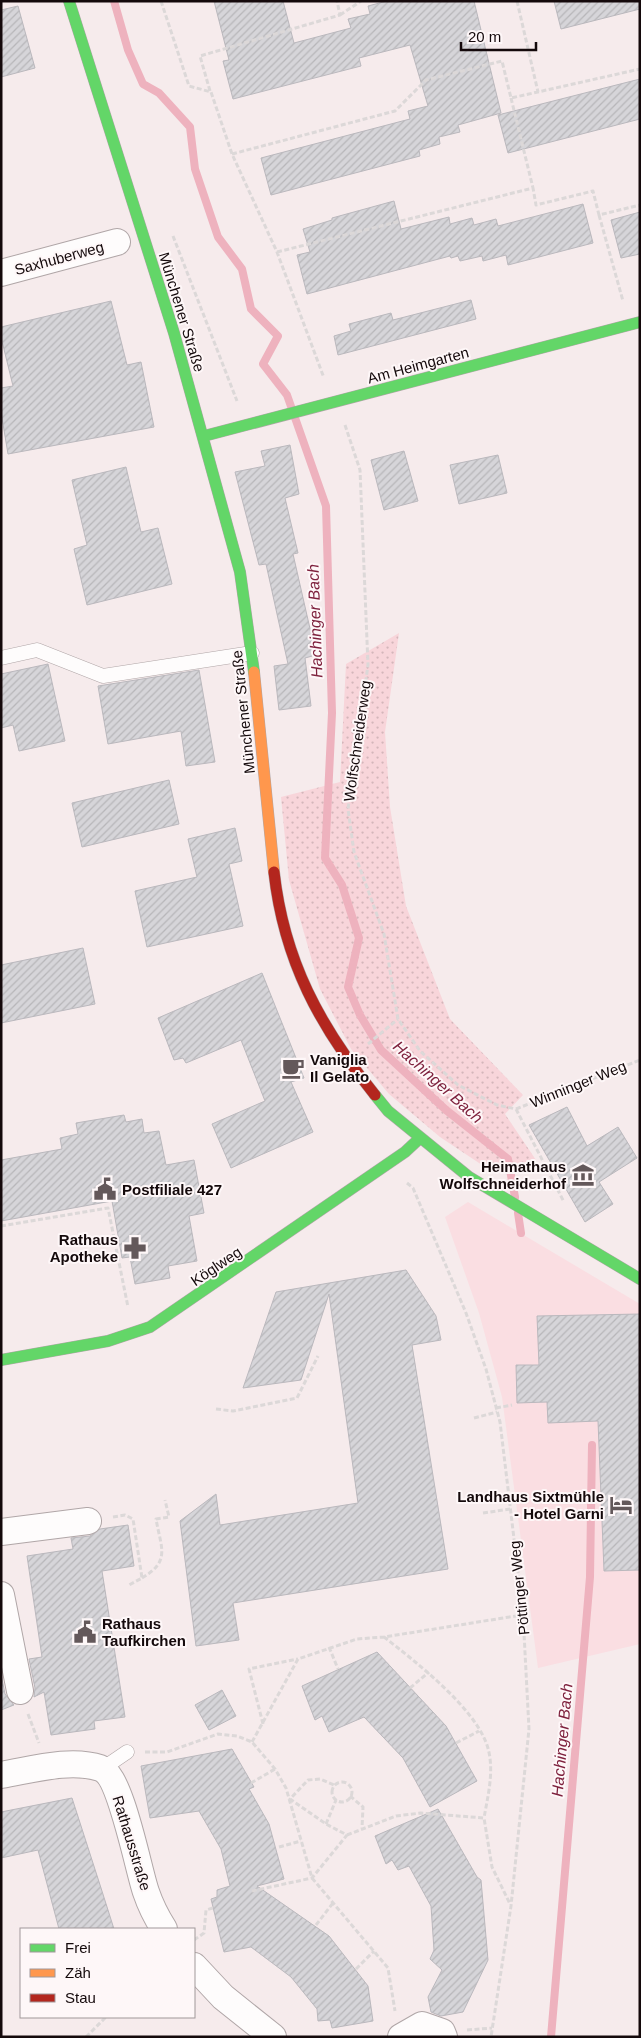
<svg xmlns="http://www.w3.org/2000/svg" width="641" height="2038" font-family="Arial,sans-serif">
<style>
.built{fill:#fadee2}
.grass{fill:url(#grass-dots)}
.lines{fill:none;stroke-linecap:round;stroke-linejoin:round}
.stream{stroke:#eeb2be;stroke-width:8}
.building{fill:url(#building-hatch);stroke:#bab8bd}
.lane-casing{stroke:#b0a6a7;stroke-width:15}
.street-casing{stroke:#b0a6a7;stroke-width:28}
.fast-casing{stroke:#b0a6a7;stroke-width:12}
.slow-casing{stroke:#b0a6a7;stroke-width:12}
.jam-casing{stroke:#b0a6a7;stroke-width:12}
.path{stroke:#dcd8d8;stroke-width:3;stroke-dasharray:5 2.5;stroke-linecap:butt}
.lane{stroke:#fefcfc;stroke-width:14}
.street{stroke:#fefcfc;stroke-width:26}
.fast{stroke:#63d668;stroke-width:11}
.slow{stroke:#ff974d;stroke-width:11}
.jam{stroke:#b3261e;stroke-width:11}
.labels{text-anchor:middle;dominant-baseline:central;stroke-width:4;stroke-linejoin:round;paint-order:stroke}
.street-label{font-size:15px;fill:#14090b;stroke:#fef7f8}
.poi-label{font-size:15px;font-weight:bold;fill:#14090b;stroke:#fef7f8;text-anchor:start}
.water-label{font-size:16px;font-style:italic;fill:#7e213d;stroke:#fef7f8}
</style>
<defs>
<pattern id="grass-dots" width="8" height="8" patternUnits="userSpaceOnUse" patternTransform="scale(1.25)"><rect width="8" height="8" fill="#f8d5da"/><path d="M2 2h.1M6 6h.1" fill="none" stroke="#d4b6ba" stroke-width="1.8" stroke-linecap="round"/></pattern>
<pattern id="building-hatch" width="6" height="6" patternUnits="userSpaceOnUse" patternTransform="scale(1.25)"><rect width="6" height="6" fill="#d6d5d9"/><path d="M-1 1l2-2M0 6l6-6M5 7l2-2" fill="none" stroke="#b7b6b9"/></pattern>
</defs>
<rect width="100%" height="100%" fill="#f6ebec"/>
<path class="built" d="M468,1202L640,1304V1644L538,1668L502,1397L479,1313L445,1217Z"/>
<path class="grass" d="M399,633L385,732L390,807L406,906L450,1019L523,1095L505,1114L536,1160L491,1171L440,1137L389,1094L351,1049L320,989L289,880L281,797L340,782L346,664Z"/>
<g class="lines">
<path class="stream" d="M114,1L128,50L143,84L159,93L190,127L195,169L218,237L242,269L251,309L278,336L263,364L287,395L326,506L332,713L325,858L342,885L359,938L348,987L360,1015L381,1050L446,1110L508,1159L515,1197
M518,1213L521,1233
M551,2037L590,1577L592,1445"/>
</g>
<path class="building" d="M214,1H283L294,43L351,28L348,19L370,14L368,6L387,1H474L501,113L458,125L460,132L439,137L440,144L419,150L420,156L271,195L261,158L410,119L408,111L428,106L410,45L359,58L361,66L233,99L223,61L229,60Z
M554,1H640V9L561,29Z
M18,6L35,68L1,77V10Z
M640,79V119L508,153L498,115Z
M394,201L401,229L449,217L450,224L472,218L474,225L496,219L498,226L583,204L593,243L508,265L506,255L483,261L482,256L460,261L458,256L451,258L450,256L307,294L297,255L310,252L303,229L332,220V218Z
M640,212V254L621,258L611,220Z
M471,300L476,319L338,355L334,336L351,331L349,324L391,313L393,320Z
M111,301L127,365L141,362L154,427L8,454L1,412V388L13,386L1,337V327Z
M290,445L299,494L285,498L298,553L293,554L316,655L305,658L311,706L279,710L274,666L288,664L266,564L259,565L235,472L265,466L261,451Z
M404,451L418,501L384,510L371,460Z
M498,455L507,493L459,504L450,465Z
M126,467L141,532L158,528L172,584L87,605L74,549L87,545L72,480Z
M48,664L65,741L19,751L13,725L1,728V674Z
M199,670L215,762L186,766L181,731L108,744L98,686Z
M169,780L179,824L82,847L72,803Z
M235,828L242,861L229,864L243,926L147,947L135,891L197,877L188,839Z
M83,948L95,1004L1,1023V965Z
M262,973L304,1078L291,1082L313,1132L231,1168L212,1124L265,1101L241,1040L186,1063L183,1058L174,1060L158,1018Z
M567,1107L587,1146L618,1127L637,1158L599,1182L613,1204L585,1222L529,1125Z
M124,1115L126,1122L142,1119L144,1133L159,1131L166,1165L194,1160L204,1213L189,1216L197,1261L168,1266L170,1278L135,1284L130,1257L122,1258L112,1201L1,1221V1160L62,1149L60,1138L78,1134L76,1123Z
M406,1270L436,1316L441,1340L412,1345L448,1569L233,1603L239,1640L196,1646L180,1521L216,1494L220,1525L358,1503L329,1294L301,1380L243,1388L276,1292Z
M640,1314V1570L604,1571L598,1421L548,1423L547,1402L517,1403L516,1365H539L537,1316Z
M128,1525L134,1566L102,1571L125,1717L94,1721L95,1729L51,1735L44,1692L34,1697L35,1688L29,1659L42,1657L27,1556L73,1549L71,1538L90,1536L100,1529Z
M377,1652L446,1726L477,1781L430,1807L403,1758L364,1717L329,1732L322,1716L315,1720L302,1686Z
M1,1674L5,1694L14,1705L1,1710Z
M222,1690L236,1716L209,1730L195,1705Z
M232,1749L254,1787L249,1789L269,1824L284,1879L257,1886L329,1936L368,1986L373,2021L332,2028L330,2020L318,2021L317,2009L291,1977L251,1947L224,1952L211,1899L217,1897V1890L230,1886L221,1849L199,1811L150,1818L141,1766Z
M72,1798L101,1888L114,1929H59L38,1850L1,1858V1812Z
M438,1809L477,1877L481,1880L488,1960L463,2012L441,2016L431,2012L428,1997L442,1970L430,1959L434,1950L431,1906L409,1866L398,1870L392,1860L386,1864L375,1836Z"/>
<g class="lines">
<defs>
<path id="lane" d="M1,658L37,650L103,676L252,653
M102,1769L127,1752"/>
<path id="street" d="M1,273L117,242
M1,1532L88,1521
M1,1595L20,1691
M1,1775C31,1770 70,1758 100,1768C121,1775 138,1869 146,1892C150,1904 157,1918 164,1929
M194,1966L223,1997L273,2037
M401,2037L422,2025L442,2032L444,2037"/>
<path id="fast" d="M69,1L174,333L240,572L254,672
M204,436L640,322
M375,1095L388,1111L469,1177L640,1279
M1,1360L108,1341L150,1327L405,1152L420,1138"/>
<path id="slow" d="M254,672L274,872"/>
<path id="jam" d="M274,872C284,961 320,1027 375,1095"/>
</defs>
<use href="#lane" class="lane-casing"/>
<use href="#street" class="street-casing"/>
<use href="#fast" class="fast-casing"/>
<use href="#slow" class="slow-casing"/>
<use href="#jam" class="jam-casing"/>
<path class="path" d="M161,1L189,86L211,92L232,154L277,252L324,378
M517,1L538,92
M340,15L361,1
M210,91L200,56L340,15L337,1
M511,98L533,188
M232,154L395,111L426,80L502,61L511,98L640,69
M599,215L623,301
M173,236L237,401
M277,252L533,188L536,205L593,191L599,215L640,205
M345,425L360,470L368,665L348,809L354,852L384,934L398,1019L420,1051L458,1085L497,1105L516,1109
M368,1044L398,1019
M516,1109L564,1202
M516,1109L640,1060
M407,1183L413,1188L466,1313L486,1369L500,1422L523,1614L529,1729L511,1906L491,2037
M1,1226L108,1208L128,1307
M496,1408L512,1405
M216,1409L233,1411L297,1398L318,1356
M474,1418L497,1412
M483,1513L510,1509
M113,1517L125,1515L133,1519L142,1578L129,1585
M142,1578C171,1561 161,1548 156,1519L169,1517L165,1500
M384,1637C416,1662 474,1707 487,1745C495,1769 488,1795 484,1818
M329,1647L338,1669
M410,1688L429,1672
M28,1714L39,1743
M263,1724L249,1669L297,1659
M252,1742L298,1659L357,1639L384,1637L522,1615
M456,1743L479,1731
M145,1752H167L218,1734L237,1736L252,1742L275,1769L286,1788L312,1878L388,1968L395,2011
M332 1792a10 10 0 1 1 20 0a10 10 0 1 1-20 0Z
M251,1783L275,1769
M350,1796L363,1807L362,1828
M326,1824L336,1800
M347,1835L396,1816L421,1813L484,1818L492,1867L510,1904
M279,1847L301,1841
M252,1891L312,1878L347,1835L326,1824L290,1799L308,1780L320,1779L334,1785
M316,1925L333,1903
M194,1940L204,1933L206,1910L213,1908
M356,1969L374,1951
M467,2030L492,2028
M86,2037L106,2017"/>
<use href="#lane" class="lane"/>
<use href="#street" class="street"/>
<use href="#fast" class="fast"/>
<use href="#slow" class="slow"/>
<use href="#jam" class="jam"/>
</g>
<defs>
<symbol id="cafe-bare" viewBox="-9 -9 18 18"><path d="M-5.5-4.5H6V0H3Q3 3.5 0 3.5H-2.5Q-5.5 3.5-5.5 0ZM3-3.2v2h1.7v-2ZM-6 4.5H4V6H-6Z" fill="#63585a" stroke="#fef7f8" stroke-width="2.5" paint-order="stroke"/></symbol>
<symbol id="museum-bare" viewBox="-9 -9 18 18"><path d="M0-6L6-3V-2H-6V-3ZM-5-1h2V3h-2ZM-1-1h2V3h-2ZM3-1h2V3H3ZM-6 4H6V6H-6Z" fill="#63585a" stroke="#fef7f8" stroke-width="2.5" paint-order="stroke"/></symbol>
<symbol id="civic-bare" viewBox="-9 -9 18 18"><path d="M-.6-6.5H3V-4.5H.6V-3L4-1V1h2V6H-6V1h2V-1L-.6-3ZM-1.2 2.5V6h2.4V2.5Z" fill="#63585a" stroke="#fef7f8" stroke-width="2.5" paint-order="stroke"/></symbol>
<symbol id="pharmacy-bare" viewBox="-9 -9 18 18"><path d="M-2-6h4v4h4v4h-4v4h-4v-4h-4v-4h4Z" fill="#63585a" stroke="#fef7f8" stroke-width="2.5" paint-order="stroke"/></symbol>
<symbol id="hotel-bare" viewBox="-9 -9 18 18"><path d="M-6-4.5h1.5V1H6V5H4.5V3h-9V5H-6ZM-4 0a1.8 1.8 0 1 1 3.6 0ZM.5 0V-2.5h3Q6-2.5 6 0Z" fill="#63585a" stroke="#fef7f8" stroke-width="2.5" paint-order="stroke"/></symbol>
</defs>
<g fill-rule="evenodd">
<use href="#cafe-bare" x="277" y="1052" width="32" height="32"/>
<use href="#museum-bare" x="567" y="1159" width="32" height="32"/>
<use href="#civic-bare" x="89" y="1173" width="32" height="32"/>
<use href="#pharmacy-bare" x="119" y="1232" width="32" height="32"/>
<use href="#hotel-bare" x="605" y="1489" width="32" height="32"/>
<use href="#civic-bare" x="69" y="1616" width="32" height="32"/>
</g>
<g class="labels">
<g class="street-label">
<text transform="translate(59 258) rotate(-15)">Saxhuberweg</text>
<text transform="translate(182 312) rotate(73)">Münchener Straße</text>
<text transform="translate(418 365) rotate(-15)">Am Heimgarten</text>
<text transform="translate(243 712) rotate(-96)">Münchener Straße</text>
<text transform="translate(357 741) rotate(-82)">Wolfschneiderweg</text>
<text transform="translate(578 1084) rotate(-22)">Winninger Weg</text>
<text transform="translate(216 1266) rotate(-34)">Köglweg</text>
<text transform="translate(519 1588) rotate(-96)">Pöttinger Weg</text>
<text transform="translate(132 1843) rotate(73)">Rathausstraße</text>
</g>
<g class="poi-label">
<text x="310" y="1059">Vaniglia<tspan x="310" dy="17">Il Gelato</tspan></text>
<text x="566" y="1166" text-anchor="end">Heimathaus<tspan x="566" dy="17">Wolfschneiderhof</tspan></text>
<text x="122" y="1189">Postfiliale 427</text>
<text x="118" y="1239" text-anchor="end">Rathaus<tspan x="118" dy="17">Apotheke</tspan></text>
<text x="604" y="1496" text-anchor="end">Landhaus Sixtmühle<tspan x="604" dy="17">- Hotel Garni</tspan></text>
<text x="102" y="1623">Rathaus<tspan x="102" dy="17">Taufkirchen</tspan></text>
</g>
<g class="water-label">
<text transform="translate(315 621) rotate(-92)">Hachinger Bach</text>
<text transform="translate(438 1082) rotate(42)">Hachinger Bach</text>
<text transform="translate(562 1740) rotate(-85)">Hachinger Bach</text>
</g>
</g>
<rect width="641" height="2038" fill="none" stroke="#14090b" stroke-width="5"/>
<rect x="20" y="1928" width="175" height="90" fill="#fef7f8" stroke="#a09899"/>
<rect x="30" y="1944" width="25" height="8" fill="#63d668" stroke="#a09899"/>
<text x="65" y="1953" font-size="15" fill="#14090b">Frei</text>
<rect x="30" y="1969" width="25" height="8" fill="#ff974d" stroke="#a09899"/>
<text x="65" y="1978" font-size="15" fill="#14090b">Zäh</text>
<rect x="30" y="1994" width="25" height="8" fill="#b3261e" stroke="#a09899"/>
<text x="65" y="2003" font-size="15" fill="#14090b">Stau</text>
<path d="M461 42v8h75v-8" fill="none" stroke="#14090b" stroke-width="2.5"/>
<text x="468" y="42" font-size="15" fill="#14090b" stroke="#fef7f8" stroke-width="4" paint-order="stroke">20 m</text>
</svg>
